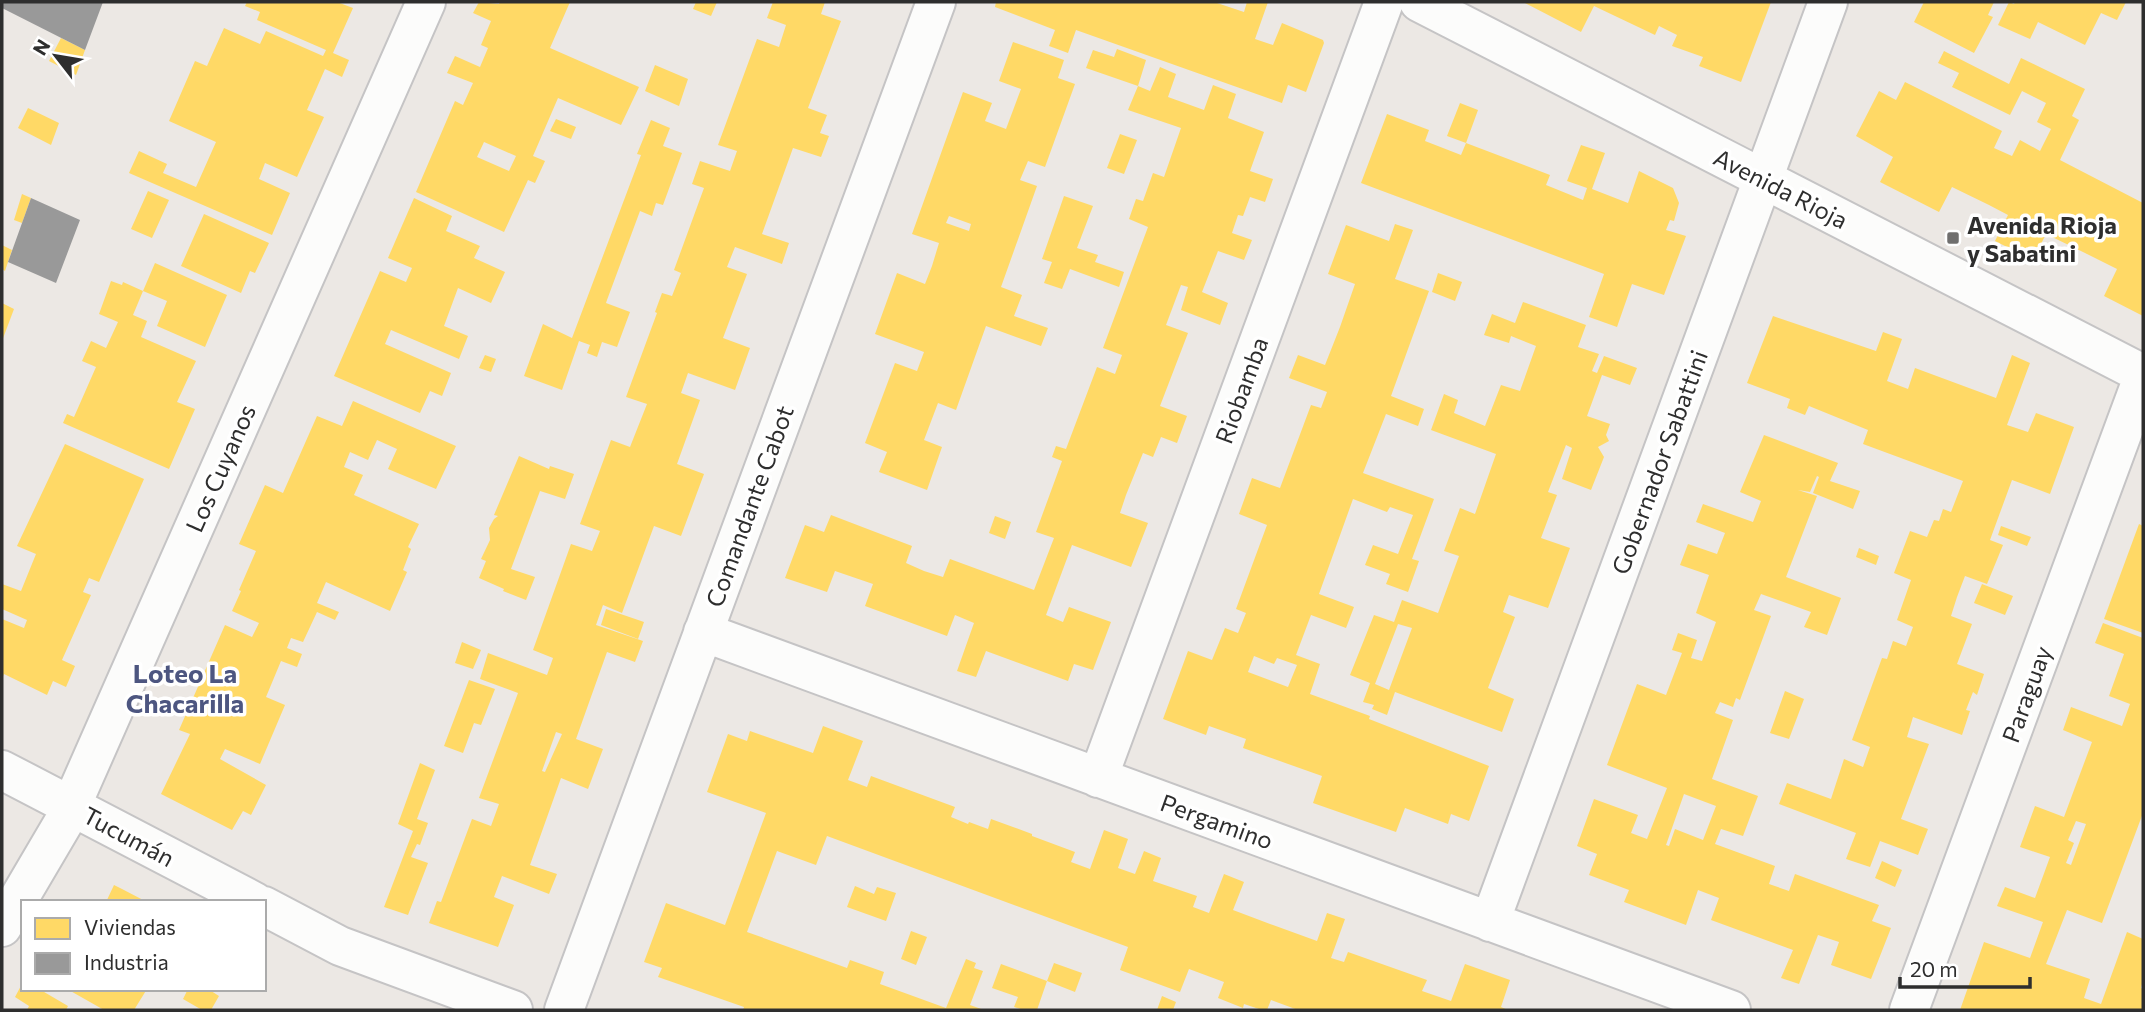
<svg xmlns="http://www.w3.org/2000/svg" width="2145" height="1012" font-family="Commissioner,sans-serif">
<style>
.homes{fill:#ffd966;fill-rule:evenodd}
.industry{fill:#999}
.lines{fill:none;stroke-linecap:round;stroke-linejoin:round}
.street-casing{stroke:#c5c4c5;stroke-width:42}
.street{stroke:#fcfcfb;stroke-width:38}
.poi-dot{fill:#706f6e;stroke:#fff;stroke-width:2.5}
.labels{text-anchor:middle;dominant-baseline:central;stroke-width:7;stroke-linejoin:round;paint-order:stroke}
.street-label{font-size:24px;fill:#2e2e2e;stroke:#fff}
.poi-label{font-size:24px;font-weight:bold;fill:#2e2e2e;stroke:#fff;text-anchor:start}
.neighbourhood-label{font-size:26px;font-weight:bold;fill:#4d5680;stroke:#fff}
</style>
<rect width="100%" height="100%" fill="#ece8e4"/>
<path class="homes" d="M247,2H337L353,8L333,53L349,60L342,77L325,69L307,110L324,117L297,177L265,163L259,179L290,193L272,235L129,173L139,151L167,164L163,173L196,187L216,142L169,121L195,61L207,66L224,28L260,44L266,31L323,56L326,50L257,20L260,12L245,6Z
M479,2L499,4L500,2H570L550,48L639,87L621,125L558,98L533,156L545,161L535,183L528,180L504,232L416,192L455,101L463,105L473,83L447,73L455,56L480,67L488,48L481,45L491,21L473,13ZM484,142L516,156L509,171L477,157Z
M696,2H717L711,16L693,9Z
M773,2H825L821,14L841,21L808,108L827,115L820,133L829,136L821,157L793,148L762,234L789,243L782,264L735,247L727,267L747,274L723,338L750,348L735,390L688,373L681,393L700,400L677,464L704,474L681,536L654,526L622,613L603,605L596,625L643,641L635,662L607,652L576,739L603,749L588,789L561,778L530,865L557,874L549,894L502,876L494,897L514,905L498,947L429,923L437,901L441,902L472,819L491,826L499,804L479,798L518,693L480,679L488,653L547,675L553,658L533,650L571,544L592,551L600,531L580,524L611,440L630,447L647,404L626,397L657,313L655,312L662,293L672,296L681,273L674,270L704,188L692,184L700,161L730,171L737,151L718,145L757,39L779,47L786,25L767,18ZM556,732L562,734L545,772L542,771Z
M996,2H1214L1244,12L1247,2H1268L1255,39L1273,45L1282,23L1323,40L1324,43L1306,92L1288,85L1282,103L1076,30L1068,53L1049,46L1055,30L995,7Z
M1523,2H1771L1741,82L1699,66L1703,57L1672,46L1677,35L1659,26L1655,35L1594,6L1581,32Z
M1924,2H1994L1988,15L1993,17L1974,53L1914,22Z
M2009,2L2014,4L2015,2H2126L2117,20L2101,13L2085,45L2038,22L2030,39L1998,25Z
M61,38L85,50L76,75L49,61Z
M1013,42L1064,60L1058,78L1075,84L1045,167L1028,161L1020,180L1037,186L1001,287L1022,295L1014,316L1048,328L1041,346L986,326L956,410L938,403L924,440L942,447L927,490L879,472L887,452L865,443L895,363L917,371L924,352L875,334L897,273L925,284L932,266L939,243L912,234L963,92L992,103L985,121L1006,129L1021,89L999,81ZM949,216L971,224L969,231L946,223Z
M1117,49L1146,60L1138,86L1086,68L1093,50L1114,57Z
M1944,51L2009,84L2021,58L2085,89L2072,116L2079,120L2060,160L2143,203V316L2104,296L2117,269L2085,253L2046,234L2033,260L1995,241L2008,215L1989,205L1952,187L1939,212L1880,182L1893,157L1856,136L1879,91L1896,100L1905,82L1945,102L2002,131L1994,148L2012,156L2020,140L2040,151L2051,129L2037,122L2046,103L2022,91L2010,115L1952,87L1959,73L1938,63Z
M655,65L688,79L679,106L645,91Z
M1160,67L1176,74L1168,97L1204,110L1213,85L1236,94L1228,118L1264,132L1250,171L1273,179L1265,202L1250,197L1243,216L1238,215L1232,233L1252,240L1244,260L1218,251L1202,292L1228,303L1220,325L1181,310L1188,287L1181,285L1166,325L1188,333L1160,406L1187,416L1177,443L1161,437L1153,457L1143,453L1126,495L1120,513L1148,523L1131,567L1072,545L1046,615L1063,622L1069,607L1111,622L1093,670L1074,664L1068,681L986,651L976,677L957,671L974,623L955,615L947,636L865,606L873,584L835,571L827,592L785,578L805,525L824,532L831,515L912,546L906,563L924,571L943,577L950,559L1034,590L1054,538L1036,532L1062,461L1052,457L1056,446L1066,449L1097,367L1115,374L1122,355L1103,348L1148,227L1129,219L1136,199L1143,201L1153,173L1164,177L1181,128L1128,110L1138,86L1150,91Z
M1460,103L1478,110L1466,143L1447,136Z
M28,108L59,123L51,145L18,128Z
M1387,114L1429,130L1425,141L1461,155L1466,143L1550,175L1546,185L1583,200L1587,188L1567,181L1581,145L1605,153L1592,189L1628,203L1639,171L1673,188L1679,203L1674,221L1670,220L1666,230L1686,236L1664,295L1632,284L1617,327L1589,317L1604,274L1361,183Z
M556,119L576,127L571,139L550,131Z
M651,120L670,128L663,146L682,153L663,205L656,203L652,216L640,211L607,300L606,303L630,312L617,347L602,342L597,357L587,353L590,345L579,341L562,390L524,376L543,324L572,338L641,155L637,154Z
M1120,134L1137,140L1124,174L1107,168Z
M148,191L169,200L152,238L131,229Z
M22,194L31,198L22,223L14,220Z
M1064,196L1093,206L1077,248L1098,255L1095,262L1124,272L1119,287L1070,269L1062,289L1044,283L1052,262L1042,259Z
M414,198L452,216L446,231L480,246L474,258L505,272L491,303L458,288L444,326L468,336L459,359L391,330L385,344L451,373L442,396L430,391L420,413L334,376L380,271L406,282L412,268L388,258Z
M204,214L269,243L255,273L250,271L241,293L181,266Z
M1395,224L1413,230L1395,279L1429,291L1391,396L1424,409L1418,426L1386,414L1363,473L1434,499L1412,559L1419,561L1408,592L1386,584L1390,574L1365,565L1373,545L1398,554L1413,515L1390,507L1387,512L1353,499L1319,594L1354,607L1346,628L1311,615L1296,655L1320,664L1310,694L1370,716L1369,719L1489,766L1469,821L1451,814L1448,824L1405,808L1396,832L1313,803L1322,776L1243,748L1246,739L1209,726L1206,735L1163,719L1188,651L1212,660L1225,628L1238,633L1246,613L1236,609L1267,525L1239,514L1252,478L1280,488L1311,405L1321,408L1327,392L1289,378L1298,355L1325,365L1340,327L1355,284L1328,274L1346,225L1389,241ZM1254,656L1274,664L1277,658L1297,665L1288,687L1248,672Z
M2,245L12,250L5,271L2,269Z
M155,263L227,295L205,347L157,326L167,301L143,291Z
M1438,273L1462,282L1455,301L1432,292Z
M111,281L122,285L123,282L143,291L133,315L147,321L141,337L196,361L177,402L195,409L169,469L63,423L67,414L74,417L96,367L82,361L91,341L106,348L118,322L99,314Z
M1523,302L1586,325L1578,347L1599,354L1592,371L1597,373L1604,356L1637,368L1630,385L1602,375L1587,416L1610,424L1606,435L1609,441L1598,447L1604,457L1591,490L1562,479L1572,448L1566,445L1548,492L1557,495L1541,538L1570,548L1548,608L1509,595L1503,612L1515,617L1488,688L1514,699L1502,732L1395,692L1387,715L1372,709L1374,705L1363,702L1370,683L1350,675L1374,615L1394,622L1402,600L1438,613L1459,556L1444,551L1460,508L1475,514L1496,454L1431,430L1444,394L1458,400L1454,413L1485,426L1501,385L1520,391L1536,346L1511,336L1509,343L1484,335L1492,314L1515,323ZM1398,624L1412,628L1389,690L1375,684Z
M2,303L14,309L2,341Z
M1773,316L1876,351L1883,332L1902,339L1887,381L1908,389L1915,368L1996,398L2012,355L2030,363L2007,425L2028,432L2036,413L2074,427L2050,494L2012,480L1990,540L2003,545L1987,584L1965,576L1957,597L1951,616L1972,624L1957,664L1984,674L1977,695L1973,692L1966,710L1970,711L1962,735L1913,717L1907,737L1929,744L1901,819L1928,829L1918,855L1880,841L1870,867L1846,859L1856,833L1779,804L1787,783L1831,799L1844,759L1863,767L1870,747L1852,740L1882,658L1887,659L1893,641L1906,646L1913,627L1897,620L1911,580L1894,573L1910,531L1927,537L1934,520L1939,521L1943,509L1951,512L1963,481L1863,444L1868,430L1809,406L1805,415L1787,408L1790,399L1747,383Z
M485,355L496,359L491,372L479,368Z
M353,401L456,446L436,489L388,469L397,449L377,440L368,460L350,452L344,467L363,475L354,495L419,524L408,547L411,549L403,570L407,572L390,611L326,582L317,603L339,612L335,620L317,612L303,642L291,638L287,648L302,654L297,667L281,661L266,697L285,705L260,764L225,749L220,759L266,785L251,815L243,811L232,830L161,794L190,734L179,730L225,625L252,637L259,623L232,611L241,591L239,590L256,551L239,544L265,485L283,493L317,416L342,426Z
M1764,435L1838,463L1830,481L1860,491L1853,509L1813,493L1819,477L1817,476L1810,492L1798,490L1817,496L1786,577L1841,598L1827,635L1804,627L1811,612L1761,594L1754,610L1771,616L1740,700L1736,698L1733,707L1720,702L1715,713L1733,720L1712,779L1758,796L1743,836L1721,829L1715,844L1775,866L1769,884L1789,891L1795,874L1879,905L1872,921L1891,928L1871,979L1831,965L1839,942L1818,935L1799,984L1781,978L1793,950L1711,920L1719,898L1698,890L1686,925L1624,902L1629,890L1589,875L1597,854L1577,846L1594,799L1638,815L1631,833L1647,839L1667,788L1607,765L1637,684L1666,695L1682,653L1672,650L1678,633L1697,640L1691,658L1702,661L1716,622L1696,613L1709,575L1680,565L1688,544L1717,554L1725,533L1696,522L1703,504L1753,522L1761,501L1740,492ZM1684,794L1716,806L1703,840L1675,829L1669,846L1666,845Z
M65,444L144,479L99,582L89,578L83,592L91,595L62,660L75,666L66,687L53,681L47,695L4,674L2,679V619L24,628L27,620L2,609V584L21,591L36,554L17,546Z
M519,456L549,469L550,466L574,474L565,499L540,491L511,569L535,577L526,600L503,591L504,589L479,578L486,561L481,559L490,540L489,528L494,519L498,516L494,515Z
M995,516L1011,522L1005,539L989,533Z
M2139,524L2143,526V633L2104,619Z
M2001,526L2031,537L2027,546L1998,535Z
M1859,548L1879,556L1876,565L1856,557Z
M1982,584L2013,596L2005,615L1974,603Z
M606,609L644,622L638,639L601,625Z
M2103,623L2143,638V813L2102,923L2067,910L2046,964L2090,979L2084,998L2101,1004L2127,932L2143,939V980L2141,988L2143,989V1010H1960L1984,942L2030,958L2043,922L1997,906L2005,887L2035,898L2050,857L2020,847L2035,806L2064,817L2074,790L2092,742L2063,730L2071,707L2122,726L2130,704L2109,696L2124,654L2095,643ZM2076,821L2086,824L2071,865L2066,863L2074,843L2068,840Z
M462,642L481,650L473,669L455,663Z
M469,680L495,689L481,725L474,723L463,753L444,746Z
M1785,691L1804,699L1789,739L1770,733Z
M823,726L863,741L848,780L867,787L871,776L955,807L951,817L968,824L969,822L988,829L991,819L1013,827L1032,834V836L1075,852L1071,862L1090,869L1104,830L1128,839L1118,868L1135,874L1144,851L1161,858L1153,881L1197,896L1193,907L1209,913L1224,874L1244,882L1233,910L1273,925L1317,941L1327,913L1345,919L1331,958L1344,962L1348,952L1427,980L1422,991L1451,1001L1465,964L1510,980L1501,1007L1508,1010H1298L1271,1000L1267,1010H1262L1244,1004L1243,1008L1218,998L1224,982L1189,969L1180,992L1120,970L1128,947L827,836L816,865L777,851L747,932L847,968L850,960L884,972L880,984L946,1008L966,959L976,963L974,968L983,971L970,1005L984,1010H743L744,1007L658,977L662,968L644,962L666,903L725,925L766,813L707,792L728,734L747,741L750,731L813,753Z
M420,763L435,770L417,819L428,823L420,845L417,844L411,857L428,863L408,915L384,907L413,831L398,824Z
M1882,861L1902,870L1895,887L1875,878Z
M114,885L122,889L147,902H106Z
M855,886L874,894L877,887L896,893L886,921L847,907Z
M911,931L927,937L916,965L901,959Z
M1054,963L1082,973L1075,992L1047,981L1037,1010H1024L1014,1007L1018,997L992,988L1001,964L1047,981Z
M23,982V989H39L68,1006L66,1010H27L29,1006L15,997Z
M67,989H147L134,1010H104Z
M188,989H208L219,996L211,1010H202L183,999Z
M1162,996L1176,1002L1173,1010H1157Z"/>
<path class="industry" d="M2,2H103L85,50L2,8Z
M31,198L80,220L56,283L8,262Z"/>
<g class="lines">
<defs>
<path id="street" d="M1419,2L2143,374
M703,632L1731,1010
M2,770L255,902
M1098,778L1384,2
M264,906L340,946L513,1010
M1490,922L1828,2
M2,927L65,820L426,2
M564,1010L936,2
M1909,1010L2143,377"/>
</defs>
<use href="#street" class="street-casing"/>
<use href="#street" class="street"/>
</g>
<rect class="poi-dot" x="1946" y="231" width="14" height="14" rx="3.5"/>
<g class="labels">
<g class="street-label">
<text transform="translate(1781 188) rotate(27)">Avenida Rioja</text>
<text transform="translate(1241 390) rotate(-70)">Riobamba</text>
<text transform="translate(1659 462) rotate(-70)">Gobernador Sabattini</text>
<text transform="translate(220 468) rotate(-66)">Los Cuyanos</text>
<text transform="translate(749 506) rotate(-70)">Comandante Cabot</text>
<text transform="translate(2026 694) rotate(-70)">Paraguay</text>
<text transform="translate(1217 821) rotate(20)">Pergamino</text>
<text transform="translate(129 836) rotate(28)">Tucumán</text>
</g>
<g class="poi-label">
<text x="1967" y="224">Avenida Rioja<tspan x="1967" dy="28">y Sabatini</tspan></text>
</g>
<g class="neighbourhood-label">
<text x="185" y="672">Loteo La<tspan x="185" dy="30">Chacarilla</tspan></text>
</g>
</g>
<rect width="2145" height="1012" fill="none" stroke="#2e2e2e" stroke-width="7"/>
<rect x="21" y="900" width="245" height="91" fill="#ffffff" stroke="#ababab" stroke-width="2"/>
<rect x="35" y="918" width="35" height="21" fill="#ffd966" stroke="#ababab" stroke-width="2"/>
<text x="84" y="935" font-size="21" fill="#2e2e2e">Viviendas</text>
<rect x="35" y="953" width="35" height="21" fill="#999999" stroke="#ababab" stroke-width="2"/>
<text x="84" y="970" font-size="21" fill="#2e2e2e">Industria</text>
<g transform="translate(56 56) rotate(301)" stroke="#ffffff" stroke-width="5" paint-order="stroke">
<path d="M0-5L12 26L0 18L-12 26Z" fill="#2e2e2e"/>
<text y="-10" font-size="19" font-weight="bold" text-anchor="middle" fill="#2e2e2e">N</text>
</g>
<path d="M1900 977v10h130v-10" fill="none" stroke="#2e2e2e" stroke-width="3.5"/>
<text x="1910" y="977" font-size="21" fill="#2e2e2e" stroke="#ffffff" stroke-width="5" paint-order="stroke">20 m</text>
</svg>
